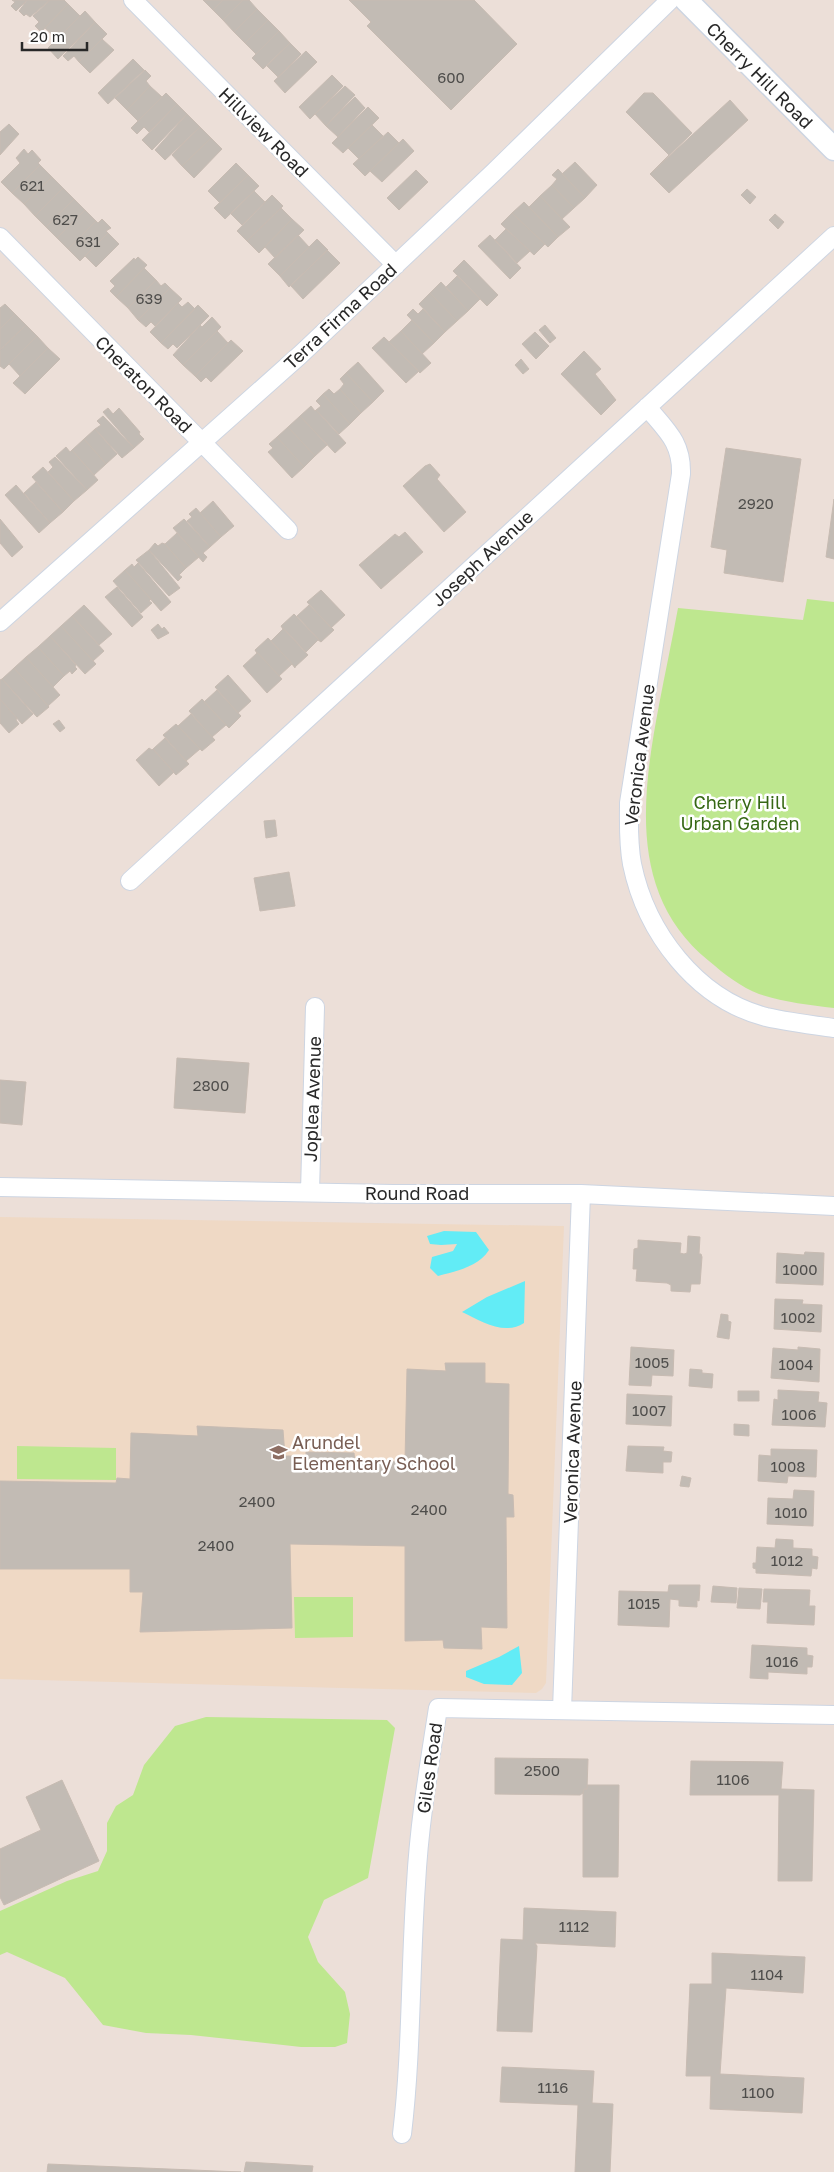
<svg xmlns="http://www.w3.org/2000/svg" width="834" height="2172" font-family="'Golos Text',sans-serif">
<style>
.education{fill:#efd9c5}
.green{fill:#bee78f}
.water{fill:#62ecf6}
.building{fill:#c2bbb4;stroke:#c7bbb2}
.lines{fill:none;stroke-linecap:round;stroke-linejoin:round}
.minor-casing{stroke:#cdd5e2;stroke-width:20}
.tertiary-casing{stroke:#cdd5e2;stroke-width:25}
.minor{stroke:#fff;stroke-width:18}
.tertiary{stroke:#fff;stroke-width:22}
.labels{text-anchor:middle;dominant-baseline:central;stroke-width:5;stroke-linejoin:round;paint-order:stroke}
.number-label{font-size:15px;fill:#4e4d4b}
.street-label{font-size:18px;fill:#282828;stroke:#fff}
.park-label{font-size:18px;fill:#366814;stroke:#fff}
.education-label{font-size:18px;fill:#785e54;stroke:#fff;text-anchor:start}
</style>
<rect width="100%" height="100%" fill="#ecdfd8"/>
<path class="education" d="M0,1217L564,1226L546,1683L542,1689L536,1693L0,1679Z"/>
<path class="green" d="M807,599L834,602V1008C809,1005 783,1002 759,994C742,988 723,973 709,961C628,896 642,795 659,705C665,673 672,641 678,608L803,620Z
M17,1446L116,1448V1480L17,1479Z
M294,1597H353V1637L295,1638Z
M206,1717L387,1720L395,1728L368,1878L324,1900L308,1937L318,1962L345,1992L350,2014L347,2043L335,2047H301L191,2035L146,2033L103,2025L65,1978L7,1952L0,1955V1911L67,1881L98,1871L107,1851V1823L116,1806L133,1795L144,1765L175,1726Z"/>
<path class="water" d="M444,1231L476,1232L489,1250C478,1267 456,1271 438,1276L430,1268L432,1257L453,1251L457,1244L441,1245L430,1244L427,1236Z
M525,1281L524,1323C504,1336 481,1321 462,1312L487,1297Z
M519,1646L522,1673L512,1685L484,1684L466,1677V1671L499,1657Z"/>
<path class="building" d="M12,0H27L16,11L11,6L15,2Z
M27,0H50L30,17L26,14L24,16L19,11Z
M50,0H64L68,4L41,32L35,26L39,22L33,16Z
M203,0H223L213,10Z
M223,0H243L223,20L213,10Z
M243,0H249L257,9L234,32L223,20Z
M349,0H474L517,44L451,110L367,26L371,22Z
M68,4L80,16L57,39L45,28Z
M257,9L268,20L245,43L234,32Z
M85,11L95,22L58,59L48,48Z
M268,20L279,31L256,54L245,43Z
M95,22L107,34L79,62L74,56L68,61L63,56Z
M279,31L290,43L263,69L252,58Z
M102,39L114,50L90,73L79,62Z
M290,43L301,54L278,77L267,66Z
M306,51L317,62L285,93L274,81Z
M133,59L144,70L108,104L98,93Z
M145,70L151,76L146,81L150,86L127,110L115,98Z
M332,75L343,86L310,119L299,107Z
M150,86L162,97L138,121L127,110Z
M345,86L355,95L326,126L315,114Z
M166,93L177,104L149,132L144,127L137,134L131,128Z
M644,93H653L692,133L650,174L669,155L626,112Z
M355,97L365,108L338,137L326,126Z
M730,100L748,120L669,193L650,174Z
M177,104L187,114L152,150L142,140Z
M368,107L379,118L343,153L332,143Z
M187,114L200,127L165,160L155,150Z
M9,124L19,134L0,155V132Z
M372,125L383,136L359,159L348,148Z
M200,127L211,138L182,166L172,155Z
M388,132L399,143L365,176L353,164Z
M211,138L222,149L194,178L182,166Z
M403,139L414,151L382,182L370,171Z
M24,149L28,154L32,150L41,160L38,163L40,165L12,193L1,182L20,163L16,158Z
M575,162L597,185L585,198L562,174Z
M236,163L248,175L220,203L208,191Z
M40,165L52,177L24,204L12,193Z
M558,169L585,198L574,208L552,185L557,179L552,175Z
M416,170L428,182L399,210L387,198Z
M248,175L259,186L225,219L214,208Z
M52,177L63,188L35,216L24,204Z
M552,185L574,208L562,219L540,196Z
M63,188L74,199L46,227L35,216Z
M747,189L756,197L750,204L741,195Z
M254,191L265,202L272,195L242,225L231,214Z
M272,195L283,206L247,241L237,231Z
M540,196L570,227L558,237L529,207Z
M74,199L85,210L57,238L46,227Z
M524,202L558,237L548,247L512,213Z
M281,208L292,219L259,253L247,241Z
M85,210L96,221L68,249L57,238Z
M512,213L545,244L534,255L501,224Z
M775,214L784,222L778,229L769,220Z
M102,219L111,228L106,231L108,233L80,261L68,249L96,221L98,223Z
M292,219L304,230L275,258L265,247L259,253Z
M506,229L530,251L517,263L495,240Z
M108,233L119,244L96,267L85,256Z
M298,235L309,247L280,276L268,264Z
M490,235L521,268L510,279L478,246Z
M317,239L328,250L289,287L280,276Z
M327,250L340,263L303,299L291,286Z
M138,257L147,265L116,297L110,291L115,286L110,281L134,258L135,260Z
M464,260L498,295L487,306L453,271Z
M144,268L156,280L128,308L116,297Z
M457,276L480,299L468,311L446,287Z
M156,280L161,286L165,283L170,288L138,320L128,308Z
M441,282L468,311L457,321L430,293Z
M170,288L182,299L155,326L151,322L146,327L138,320Z
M430,293L457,321L445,332L419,304Z
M188,302L195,309L161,343L150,332L178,303L182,307Z
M5,304L15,314L0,329V308Z
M198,305L209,316L177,348L173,344L168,349L161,343Z
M413,309L418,314L423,309L445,332L434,343L407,315Z
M15,314L26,325L0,350V329Z
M212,317L221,327L183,365L173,355L200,325L202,327Z
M412,320L434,343L422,354L401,331Z
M26,325L37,336L4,369L0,366V350Z
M545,325L556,338L550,343L539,330Z
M217,331L228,343L195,376L183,365Z
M401,331L431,363L420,373L389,342Z
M535,332L549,346L536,359L522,344Z
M37,336L48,348L20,376L9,364Z
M384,337L419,371L406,383L372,348Z
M231,340L243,351L211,382L206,377L201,382L195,376Z
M48,348L60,359L25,394L13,383Z
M584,351L601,369L595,374L616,400L601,415L561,374Z
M521,359L529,369L523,374L515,365Z
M358,362L384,391L373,402L346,373Z
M346,373L373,402L361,413L340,389L344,384L340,379Z
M329,389L334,394L340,389L361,413L350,424L323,394Z
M323,394L350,424L339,434L316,410L321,406L316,401Z
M311,406L315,411L316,410L346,443L335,453L300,416Z
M108,408L113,414L119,408L140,432L139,434L144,439L134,448L103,412Z
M103,416L134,448L122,458L95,429L101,425L97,421Z
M300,416L327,445L315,456L288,427Z
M288,427L315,456L304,467L277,437Z
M95,429L117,454L106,464L84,439Z
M277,437L304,467L292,478L268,452L273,448L269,444Z
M84,439L106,464L94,475L72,450Z
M66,447L70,452L72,450L98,480L87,490L56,456Z
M726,448L801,459L783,582L724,573L727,550L711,547Z
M55,457L87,490L74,501L48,472L53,467L49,462Z
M430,464L440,475L437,479L466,512L444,532L403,486L425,466Z
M43,467L74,501L63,512L32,477Z
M36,482L63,512L50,523L24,493Z
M16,485L50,523L39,533L5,495Z
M834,499V559L826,557Z
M213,501L234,526L221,537L200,513Z
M196,508L221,537L210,547L187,521L192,517L189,514Z
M0,519L23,547L12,557L0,543Z
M184,519L210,547L203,553L207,557L203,562L173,528Z
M405,532L423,552L381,589L359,565L395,534L399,537Z
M177,533L199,557L186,568L165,544Z
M155,543L158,546L162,543L165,544L186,568L179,575L182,577L178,581L149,550Z
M149,550L180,588L169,596L136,560Z
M138,563L171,602L161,611L125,570L132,564L134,567Z
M125,570L151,599L149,601L152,603L141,613L113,581Z
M117,587L143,617L132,627L105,597Z
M321,590L345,615L331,628L307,602Z
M84,605L112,634L99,645L72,616Z
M309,605L334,630L321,642L297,616Z
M294,614L321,642L318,640L306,652L281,626Z
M72,616L104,651L93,661L61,626Z
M158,624L162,629L164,627L169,633L158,639L151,630Z
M61,626L96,664L85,674L50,636Z
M281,626L308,655L295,667L271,641L283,629Z
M50,636L76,665L75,667L77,669L72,674L70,671L64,676L38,647Z
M268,638L295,667V668L292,664L279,676L255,650Z
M38,647L64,676L53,687L26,657Z
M255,650L282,679L267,693L243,666L257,653Z
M26,657L60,695L48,706L14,668Z
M14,668L49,707L37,717L2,679Z
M228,675L251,701L238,713L215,687Z
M2,679L33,714L22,724L0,699V680Z
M217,690L241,716L229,728L204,702Z
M0,699L17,718L16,720L19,724L9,733L0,723Z
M202,699L226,725L212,737L189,711Z
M191,714L215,740L202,751L178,726Z
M59,720L65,728L60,732L53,724Z
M176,724L200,749L186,761L163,735Z
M165,738L189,764L176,775L153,749Z
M149,748L152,750L153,749L174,772L159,786L136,760Z
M275,820L277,836L266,838L264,821Z
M289,872L295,906L260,911L254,878Z
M177,1058L249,1063L245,1113L174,1108Z
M0,1080L26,1082L22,1125L0,1123Z
M688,1236L700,1237L699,1254H701L702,1257L700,1284H691L690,1292L671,1291V1285L667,1283L636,1281L637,1269H633L634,1249L638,1248V1240L681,1243L680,1253L684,1254L687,1253Z
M805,1252L824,1253L823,1285L776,1283L777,1253L804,1255Z
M775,1299L803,1300L802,1304L822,1305L821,1332L774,1329Z
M721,1314L728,1315V1321L731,1322L729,1339L717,1337Z
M631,1347L674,1350L673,1376L652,1375L651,1386L629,1385Z
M798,1347L820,1349L819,1382L771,1378L773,1348L798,1350Z
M445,1363H485V1383L509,1384L508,1494L513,1495L514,1517H506L507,1628L481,1627L482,1649L444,1648L443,1640L405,1641V1546L290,1544L292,1628L140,1632L143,1592H130V1569H0V1481L116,1483L117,1478L130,1479L131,1433L198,1436L197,1426L283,1430L285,1456H306V1452L354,1453L355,1462L405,1461L407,1369L446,1371Z
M690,1369L702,1370V1373L713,1374L712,1388L689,1386Z
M778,1390L819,1392L818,1402L827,1403L825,1427L772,1425L774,1399L778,1400Z
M738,1391H759V1401H738Z
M627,1394L672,1396L671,1426L626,1424Z
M734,1424L749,1425V1436L734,1435Z
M628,1446L664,1447L663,1451L672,1452L671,1462H663V1473L626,1471Z
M771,1449L817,1450L816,1477L788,1476L787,1483L758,1481L759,1455L771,1456Z
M682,1476L691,1478L689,1487L680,1486Z
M794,1490L814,1491L813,1526L767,1524L768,1498L793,1499Z
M776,1539L793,1540V1548L812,1549V1556L818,1557L817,1569L812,1568L811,1576L756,1573V1569L753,1568V1563H756L757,1547L775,1548Z
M669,1585H700L699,1601L697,1600V1607L679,1606V1600L670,1599L669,1627L618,1625L619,1591L668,1592Z
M713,1586L737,1588L736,1603L711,1602Z
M739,1588L762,1589L760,1609L737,1608Z
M764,1589L810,1590L809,1606H815L814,1625L767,1623L768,1602H763Z
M752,1645L807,1648V1655L813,1656L812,1667H807V1674L768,1672V1679L750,1678Z
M495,1758L588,1759L587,1789H584L583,1793L580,1795L495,1794Z
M691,1761L783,1762L781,1789L814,1790L812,1881H778L779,1795H690Z
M62,1780L99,1861L4,1905L0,1897V1849L41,1830L26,1797Z
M587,1785H619L618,1877H583V1793L584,1789H587Z
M524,1908L616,1912L615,1947L535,1943L537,1946L532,2032L497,2031L501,1939L523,1940Z
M712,1953L805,1957L803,1993L726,1988L720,2074L804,2078L802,2113L710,2109L711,2076H686L690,1984H712Z
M502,2067L594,2071L592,2103L613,2104L610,2172H575L578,2105L500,2102Z
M246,2162L313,2166L312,2172H244Z
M48,2164L241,2172H47Z"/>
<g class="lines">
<defs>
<path id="minor" d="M133,0L396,265
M0,237L288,530
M647,407C666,430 682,442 681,474L629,803C629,823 628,843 632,864C646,932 696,999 766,1017C788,1022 812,1025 834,1028
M0,622L300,355L494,172L670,0
M130,881L834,236
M0,1187L393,1194H581L834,1206
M310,1192L315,1007
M562,1710L581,1194
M402,2134C412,2051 410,1967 416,1884C419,1825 429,1766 438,1708L834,1715"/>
<path id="tertiary" d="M686,0L834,149"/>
</defs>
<use href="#minor" class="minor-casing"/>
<use href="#tertiary" class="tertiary-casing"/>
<use href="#minor" class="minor"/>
<use href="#tertiary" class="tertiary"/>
</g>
<defs>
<symbol id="school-bare" viewBox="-9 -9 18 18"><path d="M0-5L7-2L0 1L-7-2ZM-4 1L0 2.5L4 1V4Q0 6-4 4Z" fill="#8d6e63" stroke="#fff" stroke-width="2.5" paint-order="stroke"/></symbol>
</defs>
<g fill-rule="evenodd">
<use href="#school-bare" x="266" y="1440" width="25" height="25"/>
</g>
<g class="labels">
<g class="number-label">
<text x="451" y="77">600</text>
<text x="32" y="185">621</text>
<text x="65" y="219">627</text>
<text x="88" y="241">631</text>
<text x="149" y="298">639</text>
<text x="756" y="503">2920</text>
<text x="211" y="1085">2800</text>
<text x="800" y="1269">1000</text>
<text x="798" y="1317">1002</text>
<text x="652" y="1362">1005</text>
<text x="796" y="1364">1004</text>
<text x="649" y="1410">1007</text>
<text x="799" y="1414">1006</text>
<text x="788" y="1466">1008</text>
<text x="257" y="1501">2400</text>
<text x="429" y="1509">2400</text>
<text x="791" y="1512">1010</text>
<text x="216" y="1545">2400</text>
<text x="787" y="1560">1012</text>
<text x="644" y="1603">1015</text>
<text x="782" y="1661">1016</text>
<text x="542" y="1770">2500</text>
<text x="733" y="1779">1106</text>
<text x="574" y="1926">1112</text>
<text x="767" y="1974">1104</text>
<text x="553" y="2087">1116</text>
<text x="758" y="2092">1100</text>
</g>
<g class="street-label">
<text transform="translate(760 75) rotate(45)">Cherry Hill Road</text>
<text transform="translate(264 132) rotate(45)">Hillview Road</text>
<text transform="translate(340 316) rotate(-43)">Terra Firma Road</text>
<text transform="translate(144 384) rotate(45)">Cheraton Road</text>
<text transform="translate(482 558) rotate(-43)">Joseph Avenue</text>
<text transform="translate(639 755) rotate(-83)">Veronica Avenue</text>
<text transform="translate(312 1099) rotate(-88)">Joplea Avenue</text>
<text x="417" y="1193">Round Road</text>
<text transform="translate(572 1452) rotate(-88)">Veronica Avenue</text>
<text transform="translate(429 1768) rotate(-82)">Giles Road</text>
</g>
<g class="park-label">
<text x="740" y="802">Cherry Hill<tspan x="740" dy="21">Urban Garden</tspan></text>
</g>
<g class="education-label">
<text x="292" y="1442">Arundel<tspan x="292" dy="21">Elementary School</tspan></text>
</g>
</g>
<path d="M22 42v8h65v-8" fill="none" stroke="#282828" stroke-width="2.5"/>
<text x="30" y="42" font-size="15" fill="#282828" stroke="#ffffff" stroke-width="4" paint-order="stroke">20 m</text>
</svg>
